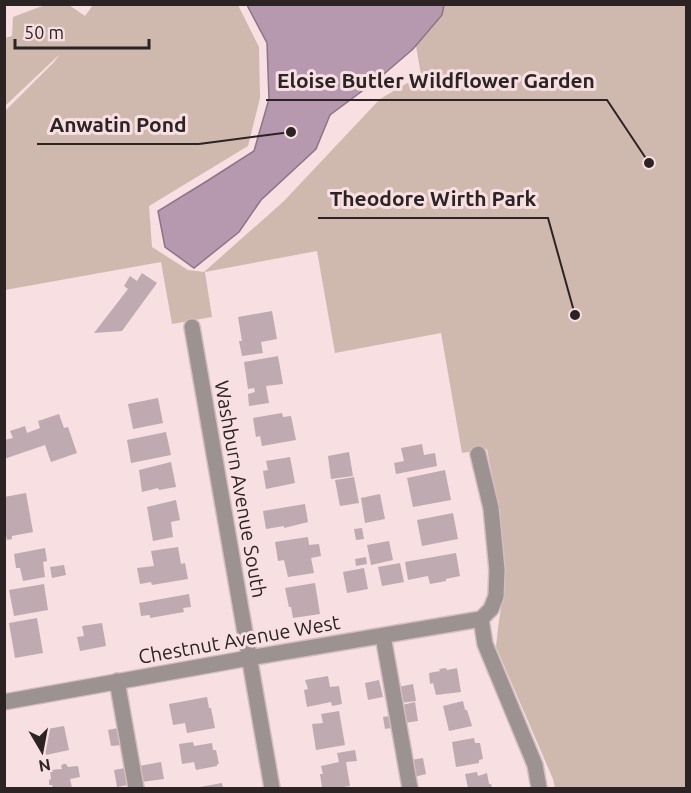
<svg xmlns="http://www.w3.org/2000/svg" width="691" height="793" font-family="Ubuntu,sans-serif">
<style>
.green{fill:#cfb9ae}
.water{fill:#b698af;stroke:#8c7585;stroke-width:1.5}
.building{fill:#bfaab2}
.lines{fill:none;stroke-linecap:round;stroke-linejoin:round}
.minor-casing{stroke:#d2bdc0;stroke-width:18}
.minor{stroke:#9c9291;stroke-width:15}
.labels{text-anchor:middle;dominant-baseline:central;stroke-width:6;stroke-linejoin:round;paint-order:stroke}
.street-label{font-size:20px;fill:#2b2324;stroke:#f7dfe2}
.leader{fill:none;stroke:#2b2324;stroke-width:2}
.callout-dot{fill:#2b2324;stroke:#f7dfe2;stroke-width:2}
.callout-label{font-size:21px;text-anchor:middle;font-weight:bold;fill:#2b2324;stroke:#f7dfe2;stroke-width:6;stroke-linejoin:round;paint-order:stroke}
</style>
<rect width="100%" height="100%" fill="#f7dfe2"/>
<path class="green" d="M45,5H69L85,16L93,5H238L259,47L260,98L248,146L149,206L152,247L188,270L204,272L284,201L380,99L421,75L409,5H686V788H555L553,779L496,647L498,628L503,594L501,524L487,449L462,453L441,333L335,353L317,251L205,272L212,317L172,324L161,262L5,290V111L54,62L60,54L5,106V38L12,36L13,17Z"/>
<path class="water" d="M247,5H444L442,15L413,49L377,80L330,115L316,149L261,200L239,232L194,268L165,247L158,211L207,181L254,151L269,99L267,43Z"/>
<path class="building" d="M142,273L157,283L122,331L94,333L128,289L124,286L130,276L137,281Z
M272,311L277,339L261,342L263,353L242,356L239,341H242L238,317Z
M278,356L283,384L266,386L269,403L249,406L248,394L255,392L254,388L248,389L244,362Z
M158,398L163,423L133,429L128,404Z
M282,413L283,417L291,416L296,440L262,446L260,436L256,437L253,418Z
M59,414L64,428L68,427L77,453L51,462L45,445L4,459V440L13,438L10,431L25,426L27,433L40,428L38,421Z
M166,432L171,455L131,463L127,440Z
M422,444L424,455L435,453L437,466L396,474L394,463L404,461L401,448Z
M349,452L353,476L331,479L328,456Z
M290,457L295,483L266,489L263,471L268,470L266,461Z
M171,462L176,487L159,490L158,488L142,492L139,470Z
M445,470L451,500L413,507L407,478Z
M354,477L359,503L340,506L335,480Z
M26,493L33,532L12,536V539L7,540L4,527V497Z
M380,494L385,519L365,523L361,498Z
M176,500L180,520L171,522L173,537L153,541L147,507Z
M305,504L308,522L284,528V526L266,529L263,511Z
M453,513L458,539L422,546L417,520Z
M362,528L364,539L356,540L354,529Z
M308,537L309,545L319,544L321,556L311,558L314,573L288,577L284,560L278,561L275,542Z
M389,541L393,560L371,565L367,545Z
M178,547L181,564L185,563L188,579L152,585L151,582L140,584L137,568L154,566L151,551Z
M45,548L47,561L43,562L45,577L23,581L20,568H16L14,554Z
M456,553L460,576L446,579V581L430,584L428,576L408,580L405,562Z
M366,557L367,564L356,566L355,559Z
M400,563L404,582L382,586L378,567Z
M64,565L66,575L52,578L50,567Z
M364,568L368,589L347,593L343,572Z
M315,583L320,614L293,618L291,607H289L285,588Z
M44,584L48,610L14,616L9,590Z
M189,594L191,607L183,608L184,612L150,618V615L141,616L139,603Z
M37,618L43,653L15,658L9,623Z
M102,623L106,646L80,651L77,637L84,636L82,626Z
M446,668L447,670L457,668L461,692L436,695L433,683L430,684L429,673L440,671L439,669Z
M328,676L330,687L339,686L342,704L332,706L331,702L307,707L304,690L308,689L305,680Z
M379,680L383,697L368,700L365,683Z
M413,684L416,701L401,703L398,687Z
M207,697L209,708H211L215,728L187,733L185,723L173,725L169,704Z
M463,701L465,710H467L472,726L449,731L443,706Z
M415,702L418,721L404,723L402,705Z
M339,711L345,745L316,750L312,724L323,723L321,714Z
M389,716L391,728L385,729L383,717Z
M64,726L69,750L46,755L45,751L41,752L38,736L43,735L42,730Z
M118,728L121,745L111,746L108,730Z
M474,738L475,743H480L483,759L479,760V763L456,767L452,742Z
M193,742L194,746L212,743L213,750H216L219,764H217V766L196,770L194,762L182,764L179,744Z
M355,750L357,761L346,762L350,786L337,788H322L320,774H323L321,766L339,762L337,753Z
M423,758L426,774L414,777L411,760Z
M161,762L164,779L141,782L139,766Z
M63,764H66L68,767L78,766L80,777L70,779L72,788H53L52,785H49V780L51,779L50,770L62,769L61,766Z
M125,768L128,785L117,787L114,770Z
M477,772L478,776L487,773L489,784H491L492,788H468L465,774Z
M222,783L223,788H200V787Z"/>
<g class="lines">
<defs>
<path id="minor" d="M192,327L272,788
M478,454L491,508L497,570L496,596L491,609L481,619
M481,619L485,644L535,765L539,788
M383,636L410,788
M117,681L136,788
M4,702L249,658L481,619"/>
</defs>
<use href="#minor" class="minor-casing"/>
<use href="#minor" class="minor"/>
</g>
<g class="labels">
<g class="street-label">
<text transform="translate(241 489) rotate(80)">Washburn Avenue South</text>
<text transform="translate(239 639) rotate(-10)">Chestnut Avenue West</text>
</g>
</g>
<path class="leader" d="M649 163L607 100H266M291 132L199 144H37M575 315L548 218H318"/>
<g class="callout-dot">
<circle cx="649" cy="163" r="6"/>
<circle cx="291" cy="132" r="6"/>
<circle cx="575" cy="315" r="6"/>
</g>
<g class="callout-label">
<text x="436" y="88">Eloise Butler Wildflower Garden</text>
<text x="118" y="132">Anwatin Pond</text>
<text x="433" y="206">Theodore Wirth Park</text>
</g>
<rect width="691" height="793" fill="none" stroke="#2b2324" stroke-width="12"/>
<g transform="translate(42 751) rotate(170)" stroke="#f7dfe2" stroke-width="4.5" paint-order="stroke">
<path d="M0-4.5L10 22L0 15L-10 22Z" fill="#2b2324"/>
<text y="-9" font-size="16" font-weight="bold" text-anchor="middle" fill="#2b2324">N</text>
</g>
<path d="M15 39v9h134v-9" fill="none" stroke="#2b2324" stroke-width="3"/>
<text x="24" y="39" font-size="18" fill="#2b2324" stroke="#f7dfe2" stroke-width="4.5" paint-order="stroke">50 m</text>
</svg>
